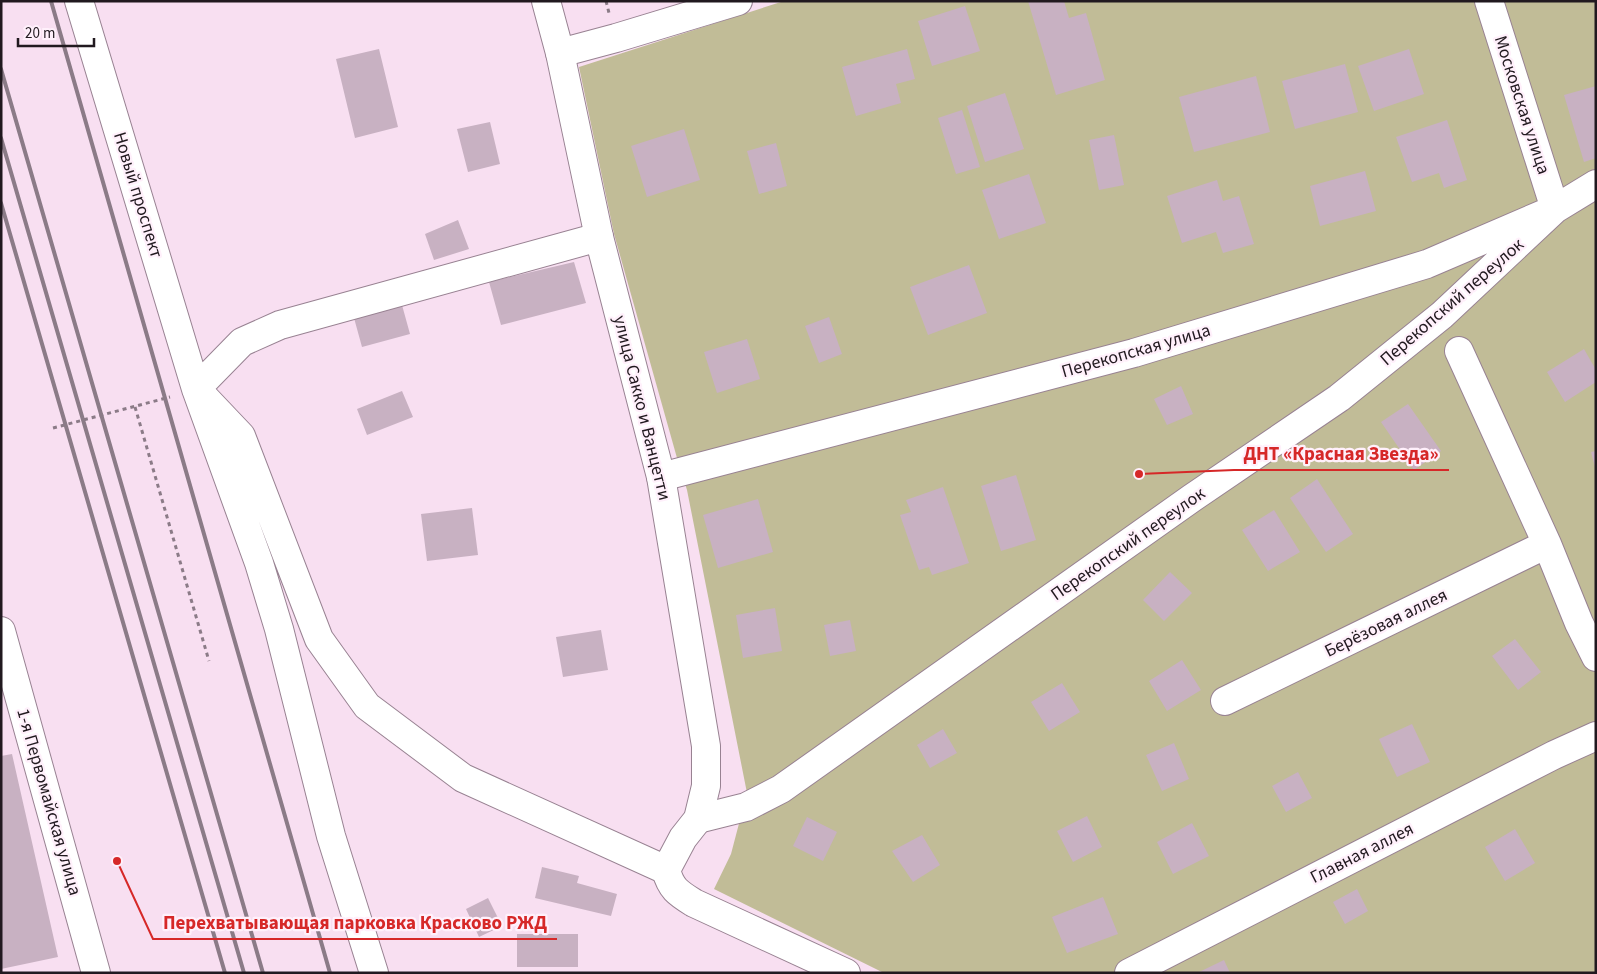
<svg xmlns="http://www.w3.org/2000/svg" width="1597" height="974" font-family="'Source Sans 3',sans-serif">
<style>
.green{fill:#c1bc97}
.building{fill:#c8b1c2}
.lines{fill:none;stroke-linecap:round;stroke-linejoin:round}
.minor-casing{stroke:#988292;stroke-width:30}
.major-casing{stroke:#988292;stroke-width:30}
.path{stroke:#8b7b87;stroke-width:3;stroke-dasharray:4 4;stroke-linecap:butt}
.minor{stroke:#fff;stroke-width:28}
.major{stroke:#fff;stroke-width:28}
.rail{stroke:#8b7b87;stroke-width:4}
.labels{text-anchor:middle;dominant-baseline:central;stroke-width:4.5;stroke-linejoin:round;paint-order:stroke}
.street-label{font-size:18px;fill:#21191f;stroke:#fff0fb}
.leader{fill:none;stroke:#d62828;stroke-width:2}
.callout-dot{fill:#d62828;stroke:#fff0fb;stroke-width:2}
.callout-label{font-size:19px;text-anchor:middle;font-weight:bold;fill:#d62828;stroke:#fff0fb;stroke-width:4.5;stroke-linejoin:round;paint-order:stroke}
</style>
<rect width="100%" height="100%" fill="#f8dff1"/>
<path class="green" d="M784,1H1596V973H884L714,889L731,854L747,793L687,490L677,458L614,234L579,67Z"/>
<path class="building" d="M1028,1H1064L1069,18L1086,13L1105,80L1056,95Z
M965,6L980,51L932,66L918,21Z
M379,49L398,127L355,138L336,59Z
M907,49L915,79L896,84L901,103L856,116L842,67Z
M1409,49L1424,94L1374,111L1358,66Z
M1345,64L1358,112L1295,129L1282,81Z
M1256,76L1270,132L1194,152L1179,97Z
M1596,86V158L1584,162L1564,95Z
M1005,93L1024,149L985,162L967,106Z
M962,110L980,167L956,174L938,118Z
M1447,120L1467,180L1444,188L1439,173L1412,182L1396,137Z
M490,122L500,164L468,172L457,129Z
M684,129L700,180L647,197L631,146Z
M1114,135L1124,185L1099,190L1089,140Z
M776,143L787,186L759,194L747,151Z
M1365,171L1376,211L1320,226L1310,186Z
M1029,174L1046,223L999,239L982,190Z
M1217,180L1223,201L1239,196L1254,244L1223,253L1216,232L1182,243L1167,196Z
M458,220L469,249L434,260L425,234Z
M574,262L586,303L501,325L489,282Z
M969,265L987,313L928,335L910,287Z
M402,305L410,334L362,347L354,318Z
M829,317L842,354L819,363L805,326Z
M747,339L760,379L717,393L704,352Z
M1584,349L1596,370V382L1565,402L1547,372Z
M1181,386L1193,414L1167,425L1154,399Z
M402,391L413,417L367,435L357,409Z
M1408,404L1441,451L1414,470L1381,422Z
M1596,451V467H1595L1591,452Z
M1016,475L1036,540L1001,551L981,486Z
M1317,479L1353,534L1326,552L1290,498Z
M943,487L969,563L932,575L929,567L919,570L900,515L911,512L906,500Z
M758,499L773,552L718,568L703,515Z
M472,508L478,555L427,561L421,514Z
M1274,510L1300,552L1268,571L1242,530Z
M1170,572L1192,593L1164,621L1143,600Z
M775,608L782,651L743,658L736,615Z
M850,620L856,651L830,656L824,625Z
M601,630L608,670L563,677L556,637Z
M1515,639L1541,672L1518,690L1492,656Z
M1182,660L1201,690L1167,711L1149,681Z
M1062,683L1080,712L1049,731L1031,702Z
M1412,724L1430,762L1397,777L1379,739Z
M943,729L957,753L930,768L917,745Z
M1174,743L1189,779L1162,791L1146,755Z
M12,754L58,957L1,969V756Z
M1298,772L1312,798L1286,812L1272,786Z
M1087,816L1102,847L1073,862L1057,831Z
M807,817L837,832L823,861L793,846Z
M1192,823L1209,856L1173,874L1157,842Z
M1515,829L1535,863L1505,881L1485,847Z
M922,835L940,865L913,882L892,851Z
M542,867L579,876L577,883L617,894L611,916L535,898Z
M1357,889L1368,911L1345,924L1333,902Z
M1103,897L1118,934L1067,953L1052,917Z
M488,898L502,926L479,937L466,909Z
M517,934H578V967H517Z
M1224,960L1230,973H1197Z"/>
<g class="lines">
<defs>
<path id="minor" d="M79,1L196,389L259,563L279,629L331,836L374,973
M1489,1L1555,209
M560,53L616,38L738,1
M1459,351L1547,544L1579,623L1596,657
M196,389L242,342L280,325L599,237
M204,397L241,436L319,639L367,706L463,778L666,870
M661,477L1134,353L1427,264L1555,209L1596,184
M1,631L96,973
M1225,701L1547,544
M698,819L746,807L781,789L1192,498L1339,398L1442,315L1555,209
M1129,973L1554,755L1596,736"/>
<path id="major" d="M546,1L560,53L599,237L661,477L706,746V786L698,819L683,838L666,870C671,889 678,893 694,903L846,973"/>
</defs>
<use href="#minor" class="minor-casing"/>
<use href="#major" class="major-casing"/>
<path class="path" d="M606,1L609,13
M135,407L209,661
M53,428L170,397"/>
<use href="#minor" class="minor"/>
<use href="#major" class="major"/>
<path class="rail" d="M51,1L330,973
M1,69L263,973
M1,138L244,973
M1,203L225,973"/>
</g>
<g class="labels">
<g class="street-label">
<text transform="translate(1522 105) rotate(72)">Московская улица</text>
<text transform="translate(138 195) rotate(73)">Новый проспект</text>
<text transform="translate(1452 302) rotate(-41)">Перекопский переулок</text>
<text transform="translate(1136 351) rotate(-16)">Перекопская улица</text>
<text transform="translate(642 408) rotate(76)">улица Сакко и Ванцетти</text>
<text transform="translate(1128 544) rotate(-35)">Перекопский переулок</text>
<text transform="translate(1386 623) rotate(-26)">Берёзовая аллея</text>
<text transform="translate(49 802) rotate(74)">1-я Первомайская улица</text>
<text transform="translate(1362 853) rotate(-27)">Главная аллея</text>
</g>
</g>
<path class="leader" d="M1139 474L1234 470H1449M117 861L153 939H557"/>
<g class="callout-dot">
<circle cx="1139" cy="474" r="5"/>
<circle cx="117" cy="861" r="5"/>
</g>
<g class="callout-label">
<text x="1341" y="460">ДНТ «Красная Звезда»</text>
<text x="355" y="929">Перехватывающая парковка Красково РЖД</text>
</g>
<rect width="1597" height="974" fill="none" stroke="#21191f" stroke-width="5"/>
<path d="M18 38v8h76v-8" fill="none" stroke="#21191f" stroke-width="2.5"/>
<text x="25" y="38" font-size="15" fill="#21191f" stroke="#fff0fb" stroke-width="4" paint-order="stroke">20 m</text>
</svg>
